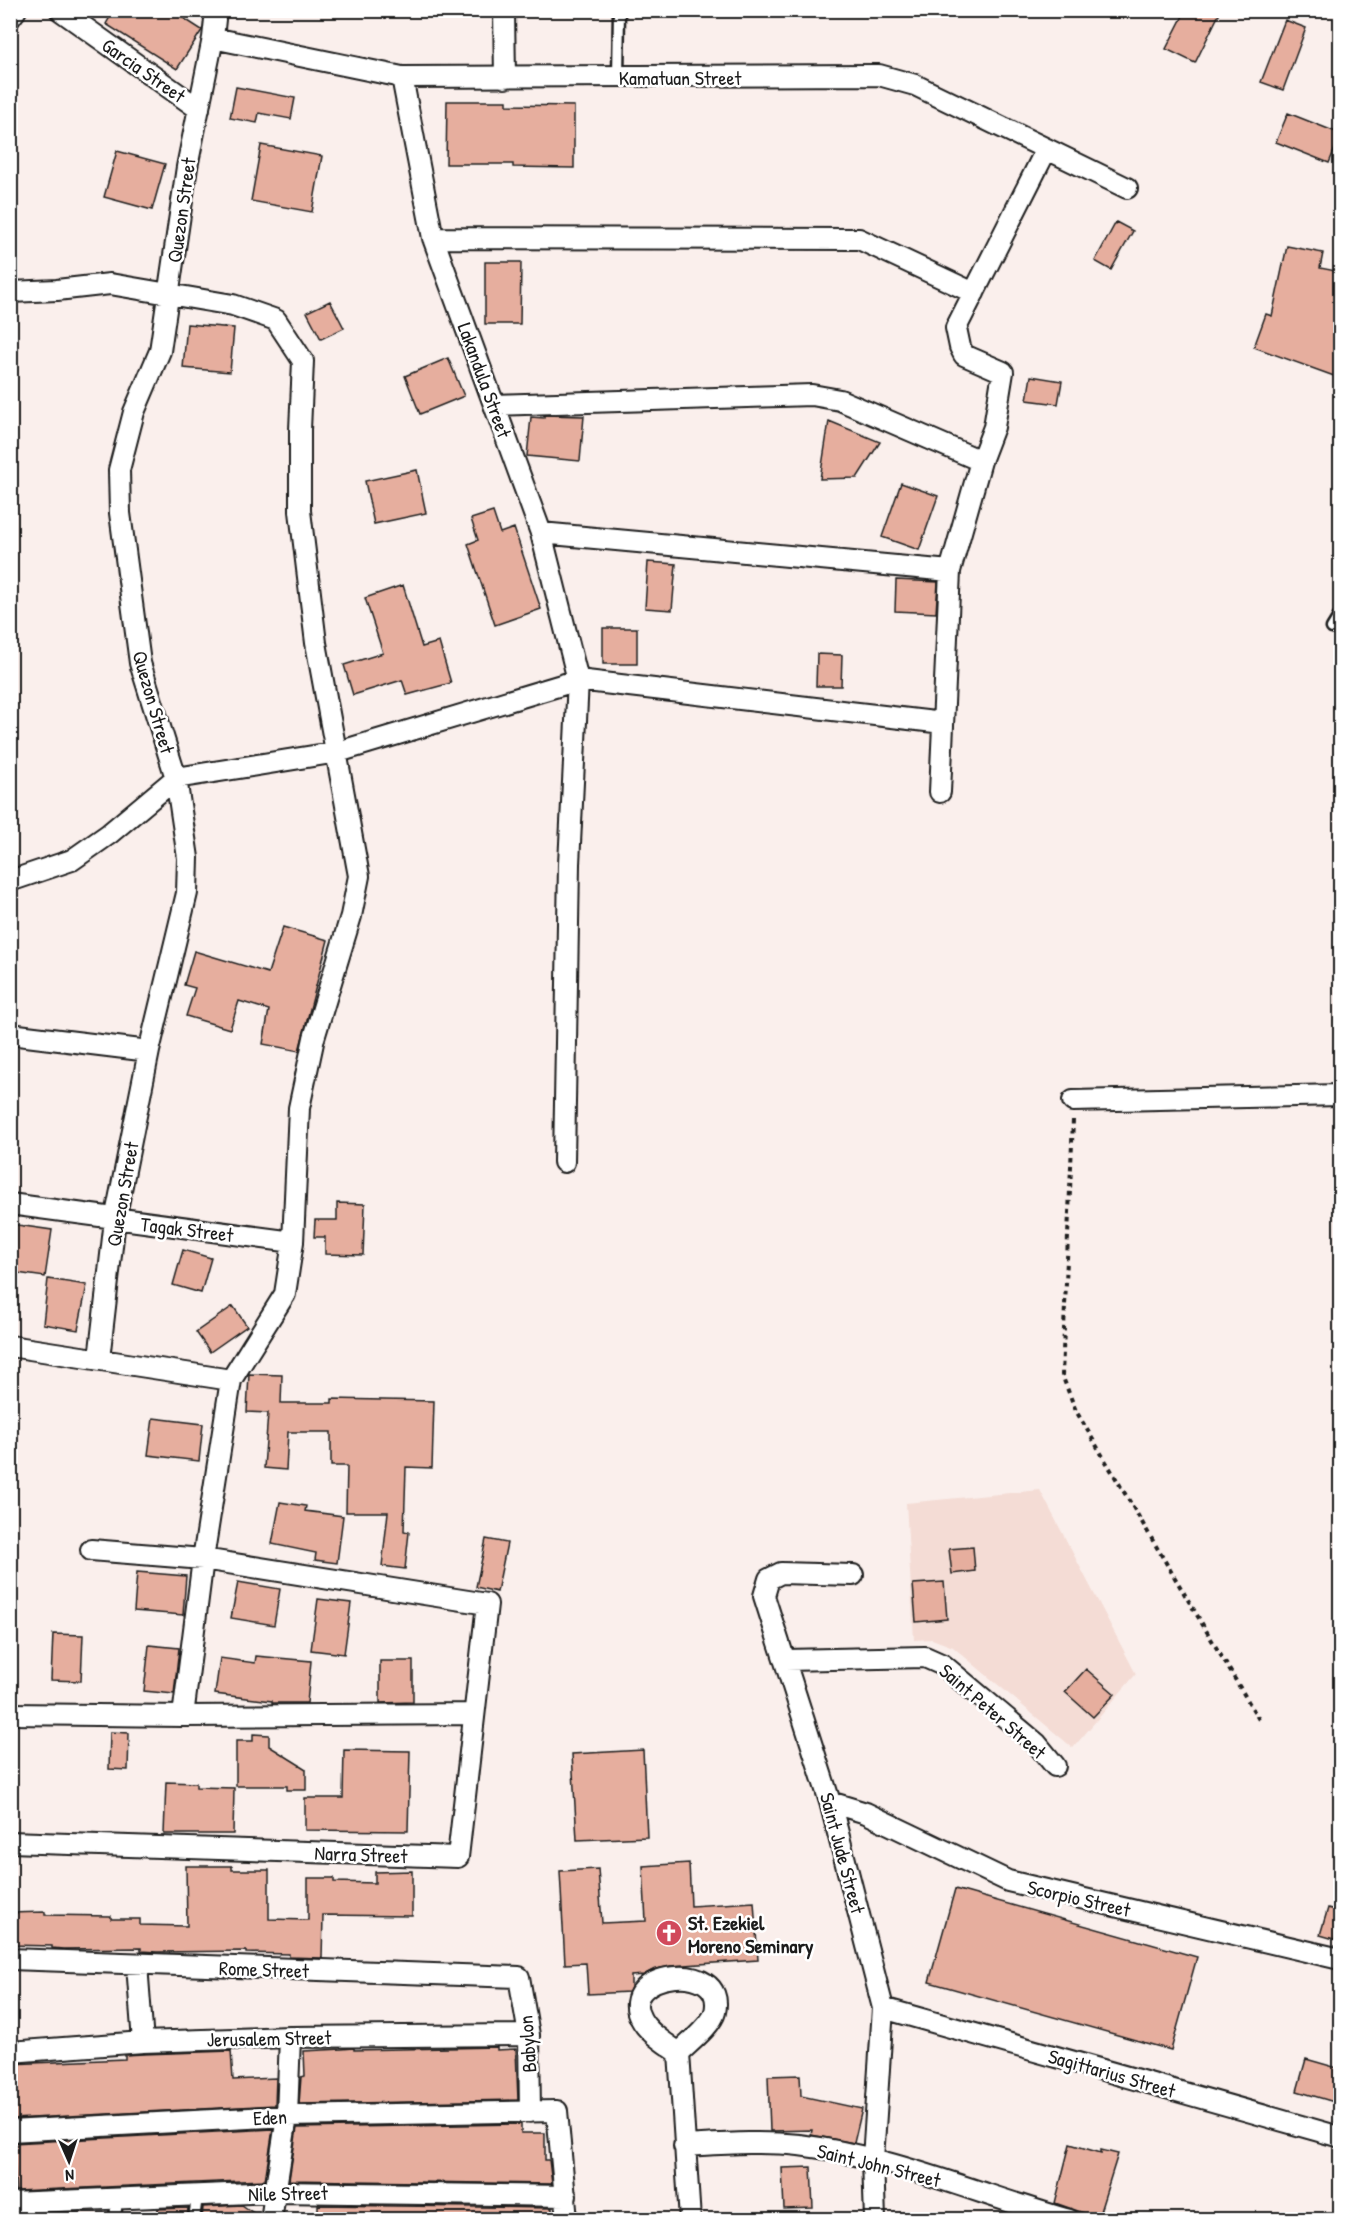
<svg xmlns="http://www.w3.org/2000/svg" width="1351" height="2230" font-family="'Patrick Hand',sans-serif">
<style>
.built{fill:#f4dcd5}
.building{fill:#e6ae9e;stroke:#1c1c1c;stroke-width:1.5}
.lines{fill:none;stroke-linecap:round;stroke-linejoin:round}
.service-casing{stroke:#1c1c1c;stroke-width:15}
.minor-casing{stroke:#1c1c1c;stroke-width:24}
.path{stroke:#1c1c1c;stroke-width:4;stroke-dasharray:4.5 4.5;stroke-linecap:butt}
.service{stroke:#fff;stroke-width:10}
.minor{stroke:#fff;stroke-width:20}
.labels{text-anchor:middle;dominant-baseline:central;stroke-width:5;stroke-linejoin:round;paint-order:stroke}
.street-label{font-size:20px;fill:#1c1c1c;stroke:#fff}
.poi-label{font-size:20px;font-weight:bold;fill:#1c1c1c;stroke:#fff;text-anchor:start}
</style>
<rect width="100%" height="100%" fill="#faefec"/>
<filter id="ink" filterUnits="userSpaceOnUse"><feTurbulence type="fractalNoise" baseFrequency=".0167" numOctaves="2"/><feDisplacementMap in="SourceGraphic" scale="12" xChannelSelector="R" yChannelSelector="G"/><feConvolveMatrix kernelMatrix="1 2 1 2 8 2 1 2 1" color-interpolation-filters="sRGB"/></filter>
<g filter="url(#ink)">
<path class="built" d="M1040,1490L1136,1674L1073,1748L953,1647L932,1639L914,1640L906,1503Z"/>
<path class="building" d="M114,10H171L202,30L177,69L106,24Z
M1186,10H1221L1195,63L1166,49Z
M1285,20L1306,28L1283,90L1261,82Z
M236,87L295,98L291,119L259,113L257,123L230,118Z
M447,101H507V105L574,106V168L513,167V164H446Z
M1288,113L1341,134L1329,163L1276,142Z
M261,145L322,156L312,212L251,201Z
M117,151L165,164L152,210L104,197Z
M1116,222L1133,231L1111,270L1095,261Z
M1287,246L1323,253L1320,268L1341,272V359L1334,376L1254,347L1266,314L1272,316Z
M485,262H521L520,324H485Z
M330,301L344,328L321,339L307,312Z
M187,324L234,328L230,372L183,368Z
M448,358L464,396L420,414L405,376Z
M1031,376L1062,381L1058,404L1027,400Z
M544,415L584,416L580,461L527,456L531,417L544,418Z
M829,421L880,442L857,478L820,479Z
M417,470L426,513L374,524L365,481Z
M901,483L938,496L919,550L882,537Z
M493,512L500,533L514,528L541,609L495,625L468,544L478,540L471,519Z
M648,562L676,564L672,610L645,608Z
M896,580L938,582L936,613L895,611Z
M403,585L422,647L439,642L451,683L407,695L402,680L353,695L344,665L383,653L365,598Z
M603,628H637V664H603Z
M817,654L842,655L841,686H816Z
M283,927L328,940L299,1051L263,1044L269,1010L239,1001L230,1029L186,1016L195,988L184,985L194,951L268,973Z
M337,1203L365,1204L363,1255L325,1254V1237H314L315,1220H337Z
M10,1224L52,1230L45,1277L10,1272Z
M183,1250L211,1258L201,1293L173,1285Z
M48,1279L87,1285L78,1330L43,1324Z
M233,1306L247,1326L210,1352L196,1332Z
M249,1374L282,1375L281,1403H332V1399L434,1401L432,1468L406,1467L404,1531L409,1532L405,1569L382,1566L388,1512H346L347,1466H331V1432H288L286,1470L264,1468L268,1413L247,1412Z
M153,1418L203,1424L199,1461L148,1455Z
M280,1502L306,1506L305,1511L343,1516L337,1563L315,1560L316,1553L272,1544Z
M486,1539L507,1543L497,1592L476,1587Z
M973,1547L975,1571L952,1574L949,1549Z
M137,1572L186,1576L183,1615L134,1611Z
M238,1582L280,1589L274,1625L231,1618Z
M944,1582L947,1619L916,1622L913,1584Z
M318,1599L351,1603L344,1654L311,1650Z
M53,1634L83,1635L81,1681L51,1680Z
M149,1645L179,1648L174,1694L144,1691Z
M256,1656L311,1661L307,1703H272V1701L215,1694L220,1658L255,1663Z
M380,1661H413V1702L380,1703Z
M1086,1669L1115,1694L1093,1717L1065,1692Z
M110,1732L129,1733L128,1770L109,1769Z
M253,1734L269,1735V1746L306,1769V1790H287V1786H236V1741H253Z
M344,1750L410,1751L408,1831L305,1830V1798H343Z
M643,1750L647,1837L577,1840L572,1754Z
M166,1782L196,1783V1787L234,1788L233,1834H164Z
M689,1863L691,1906L754,1902L758,1960L670,1966L653,1970L644,1975L631,1976V1987L629,1992L588,1994L586,1963L565,1964L560,1871L598,1869L602,1923L646,1921L643,1866Z
M186,1866H232V1870H269V1919L308,1920V1878H334V1882L375,1883V1872L412,1871V1916L323,1915L322,1958L289,1957V1954L246,1953V1951L157,1952L141,1951V1948L63,1949L52,1948V1946L10,1945V1913L45,1912V1915L111,1916V1919H140V1925L187,1926Z
M955,1889L1197,1957L1171,2050L929,1982Z
M1328,1908L1341,1912V1941L1320,1935Z
M497,2047V2050L516,2049L518,2100L299,2104L301,2077L305,2076L304,2051L342,2049L354,2048V2050Z
M231,2051L233,2080L276,2078L275,2105L12,2119L10,2117V2064L125,2059V2055L144,2054Z
M1306,2059L1341,2069V2104L1297,2091Z
M800,2075L801,2096L862,2109L854,2143L811,2135L812,2130L770,2131L768,2076Z
M521,2124V2133H545V2160H549L552,2184L289,2180L297,2128Z
M273,2129L265,2180L16,2191L13,2143Z
M1070,2144L1101,2153V2150L1118,2154L1098,2218L1055,2203Z
M811,2167L813,2208L784,2209L782,2168Z
M242,2205L259,2217V2220H202L203,2207Z
M318,2205L552,2208V2220H318Z
M188,2208L187,2220H157L158,2209Z"/>
<g class="lines">
<defs>
<path id="service" d="M618,78L619,10
M1332,628L1340,615
M115,2220L117,2197
M194,2220L197,2196"/>
<path id="minor" d="M60,10L199,109
M504,10L505,78
M10,18L16,10
M213,38L402,77L879,75L915,85L1127,188
M402,77L433,238L541,533L578,680L569,864L564,1162
M433,238L859,239L974,293
M10,292L57,290L110,284L233,305L276,320L303,361L300,430V511L316,643L359,876L351,916L314,1038L299,1108L293,1242L285,1294L231,1380L10,1346
M494,405L812,395L840,400L981,461
M541,533L950,571
M940,792L950,571L981,461L994,427L1003,372L964,355L960,347L956,328L1046,150
M10,881L72,860L109,834L176,778L338,752L578,680L943,723
M10,1034L149,1051
M1073,1101L1340,1095
M10,1204L293,1242
M99,1359L115,1220L149,1051L187,893L188,858L176,778L140,663L120,513L119,470L134,412L160,351L187,167L213,38L216,10
M853,1575L781,1573L769,1579L764,1596L830,1802L883,2008L873,2159L875,2220
M786,1660L925,1657L943,1665L1037,1744L1055,1766
M10,1714L183,1716L474,1714
M183,1716L203,1559L231,1380
M830,1802L866,1813L1008,1881L1340,1959
M10,1842L458,1857L487,1604L203,1559L91,1550
M10,1959L519,1977L529,2035L530,2112
M137,1965L143,2042
M883,2008L1340,2137
M10,2052L143,2042L290,2037L529,2035
M679,2053C667,2044 648,2033 641,2019C614,1972 728,1957 715,2012C712,2025 689,2043 679,2053L690,2220
M10,2131L287,2116L557,2111L567,2220
M684,2146C722,2144 761,2141 799,2145C892,2156 980,2195 1069,2220
M10,2203L276,2192L566,2196
M271,2220L287,2116L290,2037"/>
</defs>
<use href="#service" class="service-casing"/>
<use href="#minor" class="minor-casing"/>
<path class="path" d="M1073,1120L1062,1375L1076,1411L1261,1723"/>
<use href="#service" class="service"/>
<use href="#minor" class="minor"/>
</g>
</g>
<defs>
<symbol id="church-disc" viewBox="-11 -11 22 22"><circle r="9.5" fill="#d1495b" stroke="#fff"/><path d="M-1.2-6h2.4v3.5h3.3v2.4h-3.3V6h-2.4V-.1h-3.3v-2.4h3.3Z" fill="#fff"/></symbol>
</defs>
<g fill-rule="evenodd">
<use href="#church-disc" x="654" y="1918" width="30" height="30"/>
</g>
<g class="labels">
<g class="street-label">
<text transform="translate(144 70) rotate(35)">Garcia Street</text>
<text x="680" y="77">Kamatuan Street</text>
<text transform="translate(181 210) rotate(-82)">Quezon Street</text>
<text transform="translate(485 380) rotate(70)">Lakandula Street</text>
<text transform="translate(154 702) rotate(74)">Quezon Street</text>
<text transform="translate(122 1194) rotate(-80)">Quezon Street</text>
<text transform="translate(187 1229) rotate(7)">Tagak Street</text>
<text transform="translate(993 1711) rotate(41)">Saint Peter Street</text>
<text transform="translate(843 1853) rotate(75)">Saint Jude Street</text>
<text transform="translate(361 1854) rotate(2)">Narra Street</text>
<text transform="translate(1079 1898) rotate(13)">Scorpio Street</text>
<text transform="translate(264 1969) rotate(2)">Rome Street</text>
<text transform="translate(269 2038) rotate(-1)">Jerusalem Street</text>
<text transform="translate(527 2044) rotate(-94)">Babylon</text>
<text transform="translate(1112 2073) rotate(16)">Sagittarius Street</text>
<text transform="translate(270 2117) rotate(-3)">Eden</text>
<text transform="translate(879 2165) rotate(14)">Saint John Street</text>
<text transform="translate(288 2193) rotate(-1)">Nile Street</text>
</g>
<g class="poi-label">
<text x="688" y="1922">St. Ezekiel<tspan x="688" dy="23">Moreno Seminary</tspan></text>
</g>
</g>
<rect width="1351" height="2230" fill="none" stroke="#fff" stroke-width="36"/>
<rect x="18" y="18" width="1315" height="2194" fill="none" stroke="#1c1c1c" stroke-width="2" filter="url(#ink)"/>
<g transform="translate(69 2161) rotate(177)" stroke="#ffffff" stroke-width="4.5" paint-order="stroke">
<path d="M0-4.5L10 22L0 15L-10 22Z" fill="#1c1c1c"/>
<text y="-9" font-size="16" font-weight="bold" text-anchor="middle" fill="#1c1c1c">N</text>
</g>
</svg>
